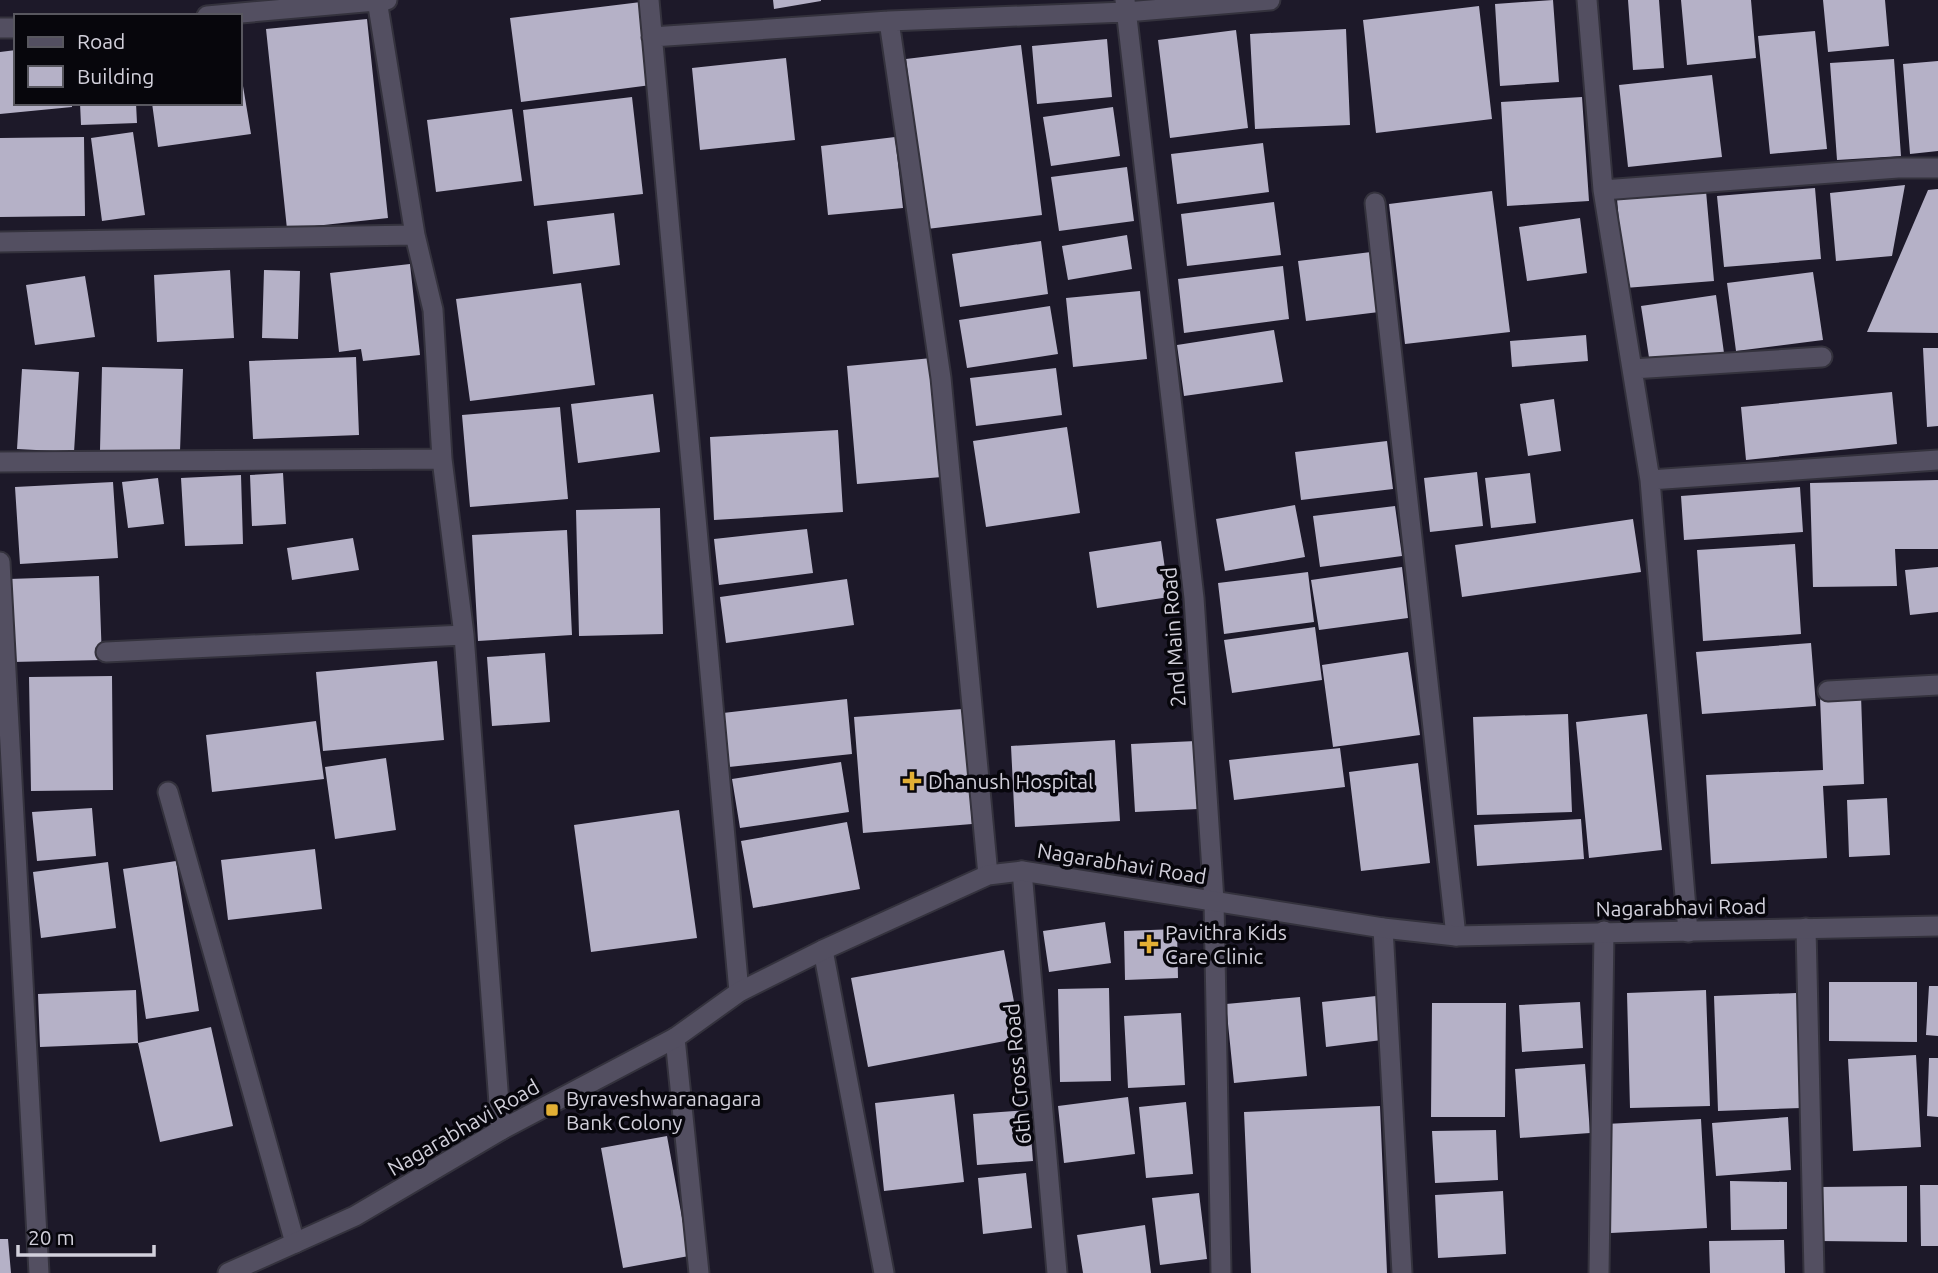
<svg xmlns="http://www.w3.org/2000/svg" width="1938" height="1273" font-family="Ubuntu,sans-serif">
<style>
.building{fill:#b5b1c7}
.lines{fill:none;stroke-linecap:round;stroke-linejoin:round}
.minor-casing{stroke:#34323d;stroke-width:23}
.secondary-casing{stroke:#34323d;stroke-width:23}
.minor{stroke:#534f61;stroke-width:19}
.secondary{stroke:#534f61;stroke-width:19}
.poi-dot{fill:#e2af34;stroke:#07060c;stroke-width:2.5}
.labels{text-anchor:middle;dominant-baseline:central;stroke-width:7;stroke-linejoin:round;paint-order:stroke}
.street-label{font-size:21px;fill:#d2d0db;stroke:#07060c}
.poi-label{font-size:21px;fill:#d2d0db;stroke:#07060c;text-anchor:start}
</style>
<rect width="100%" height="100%" fill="#1d1929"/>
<path class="building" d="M773,0H821V1L774,9Z
M1553,0L1559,82L1500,86L1495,4Z
M1628,0H1659L1664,68L1633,70Z
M1681,0H1751L1756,58L1687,65Z
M1823,0H1885L1889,46L1828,52Z
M641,2L651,85L521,102L510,18Z
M1479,6L1492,119L1376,133L1363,20Z
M367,19L388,218L287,229L266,29Z
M1346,29L1350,125L1255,129L1250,34Z
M1236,30L1248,128L1170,138L1158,40Z
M1815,31L1827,149L1770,154L1758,36Z
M1107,39L1112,97L1037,104L1032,46Z
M1021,45L1042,215L927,229L906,59Z
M16,50V103H72V107L0,114V52Z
M786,58L795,140L700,150L692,68Z
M1894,59L1901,156L1837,160L1830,63Z
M1938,61V151L1910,154L1903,64Z
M240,68L251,134L158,147L152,103H240Z
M1712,75L1722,157L1628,167L1619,85Z
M632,97L643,194L534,206L523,110Z
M1582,97L1589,201L1507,206L1501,102Z
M80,103H136L137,123L81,125Z
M1113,107L1120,156L1051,166L1043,117Z
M512,109L522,181L436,192L427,120Z
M133,132L145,215L102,221L91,138Z
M84,137L85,216L0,217V138Z
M895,137L903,208L828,215L821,146Z
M1263,143L1269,192L1177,204L1171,154Z
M1127,167L1134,221L1059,231L1051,177Z
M1905,185L1892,256L1836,261L1830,193Z
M1815,188L1821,259L1724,267L1717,196Z
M1938,189V333L1867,332L1928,190Z
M1492,191L1510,332L1405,344L1389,204Z
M1706,191L1714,281L1625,288L1617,199Z
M1274,202L1281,255L1187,266L1181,214Z
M614,213L620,265L553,274L547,221Z
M1580,218L1587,273L1527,281L1519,227Z
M1127,235L1132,269L1068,280L1062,246Z
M1041,241L1048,294L960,307L952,254Z
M1371,252L1379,312L1306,321L1298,261Z
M410,264L420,355L363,361L361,349L339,352L330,273Z
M1283,266L1289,319L1184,333L1178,279Z
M230,270L234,338L157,342L154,275Z
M264,270L300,271L298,339L262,338Z
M1813,272L1823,340L1736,351L1727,283Z
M85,276L95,337L35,345L26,285Z
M581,283L595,385L470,401L456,299Z
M1140,291L1147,359L1073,367L1066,298Z
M1716,295L1724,353L1650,364L1641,306Z
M1050,306L1058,354L967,368L959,320Z
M1274,330L1283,382L1184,396L1177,345Z
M1586,335L1588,361L1512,367L1510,341Z
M1923,348H1938V426L1927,427Z
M356,357L359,435L253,439L249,361Z
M932,358L942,477L857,484L847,366Z
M102,367L183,369L180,451L100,450Z
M1056,368L1062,415L976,426L970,378Z
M22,369L79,372L74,452L17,449Z
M1892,392L1897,444L1746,460L1741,407Z
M653,394L660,452L578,463L571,404Z
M1554,399L1561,451L1528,456L1520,404Z
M560,407L568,499L470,507L462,415Z
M1067,427L1080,513L986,527L973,441Z
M838,430L843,512L714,520L710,437Z
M1387,441L1393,489L1301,500L1295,452Z
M1477,472L1483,526L1430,532L1424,478Z
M283,473L286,524L252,526L250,475Z
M1530,473L1536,523L1491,528L1485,478Z
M241,475L243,544L185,546L181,478Z
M158,478L164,524L128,528L122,482Z
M1938,480V549H1895L1897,586L1813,587L1810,483Z
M113,482L118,558L20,564L15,487Z
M1800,487L1803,532L1684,540L1681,496Z
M1295,505L1305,557L1225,571L1216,519Z
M1395,506L1402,556L1320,567L1313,516Z
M660,508L663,634L579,636L576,510Z
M1633,519L1641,572L1462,597L1455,545Z
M807,529L813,573L719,585L714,539Z
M567,530L572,635L478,641L472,535Z
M353,538L359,570L292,580L287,548Z
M1161,541L1169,597L1097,608L1089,552Z
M1795,544L1801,634L1703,641L1697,550Z
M1402,567L1408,618L1319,630L1311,580Z
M1938,567V612L1910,615L1905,570Z
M1308,572L1314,622L1224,634L1218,583Z
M99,576L102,660L12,662L9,579Z
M847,579L854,625L726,643L720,597Z
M1315,627L1322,680L1232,693L1224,640Z
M1811,643L1816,706L1702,714L1696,652Z
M1408,652L1420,735L1333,747L1322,665Z
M545,653L550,722L492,726L487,657Z
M437,661L444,740L323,751L316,672Z
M112,676L113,790L31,791L29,677Z
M1861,695L1864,784L1823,786L1827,858L1711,864L1706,775L1823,770L1820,697Z
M847,699L852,754L729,767L723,713Z
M963,709L972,824L863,833L854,717Z
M1568,714L1572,812L1477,815L1473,717Z
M1647,714L1662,850L1589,858L1576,722Z
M316,721L324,779L212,792L206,735Z
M1115,740L1120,821L1015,827L1011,746Z
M1196,741L1198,809L1135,812L1131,744Z
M1340,748L1345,787L1234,800L1229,760Z
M386,758L396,830L335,839L325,767Z
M841,762L849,812L740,828L732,779Z
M1418,763L1430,863L1361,871L1349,772Z
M1887,798L1890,855L1849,857L1847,800Z
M92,808L96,856L37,861L32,812Z
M679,810L697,938L591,952L574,825Z
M1581,819L1584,859L1477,866L1474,825Z
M847,822L860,889L753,908L741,841Z
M315,849L322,909L228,920L221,860Z
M176,861L199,1011L146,1019L123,869Z
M108,862L116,928L41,938L33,872Z
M1105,922L1111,963L1049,972L1043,931Z
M1177,929L1178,978L1125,980L1124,931Z
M1004,950L1021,1038L868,1067L851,978Z
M1829,982H1917V1042L1829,1041Z
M1929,986H1938V1036L1926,1035Z
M1109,988L1111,1081L1060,1082L1058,989Z
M136,990L138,1043L40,1047L38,994Z
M1706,990L1710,1106L1630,1108L1627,993Z
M1797,993L1801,1108L1718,1111L1714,996Z
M1376,996L1382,1040L1326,1047L1322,1002Z
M1300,997L1307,1076L1234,1083L1226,1004Z
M1580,1002L1583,1048L1522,1052L1519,1005Z
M1432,1003H1506L1505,1117H1431Z
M1181,1013L1185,1085L1128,1088L1124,1016Z
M211,1027L233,1126L160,1142L138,1043Z
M1916,1055L1921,1147L1853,1151L1848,1059Z
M1929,1058H1938V1117L1927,1116Z
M1585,1064L1590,1133L1520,1138L1515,1069Z
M954,1094L964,1182L884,1191L875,1103Z
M1128,1097L1135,1154L1064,1163L1058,1106Z
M1186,1102L1193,1174L1146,1178L1139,1107Z
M1380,1106L1387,1273H1251L1244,1112Z
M1029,1110L1033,1161L977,1165L973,1114Z
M1788,1117L1791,1170L1716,1176L1712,1123Z
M1701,1119L1707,1228L1611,1233L1606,1124Z
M1496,1130L1498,1180L1435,1183L1432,1131Z
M667,1136L689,1256L623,1268L601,1148Z
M1026,1173L1032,1228L983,1234L978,1178Z
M1730,1181L1787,1182V1229L1731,1230Z
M1920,1185H1938V1246H1921Z
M1907,1186V1242L1819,1241L1820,1187Z
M1503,1191L1506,1254L1438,1258L1435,1195Z
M1199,1193L1207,1259L1160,1265L1152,1198Z
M1145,1225L1151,1273H1083L1077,1235Z
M0,1239H8L11,1273H0Z
M1784,1240L1785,1273H1710L1709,1241Z"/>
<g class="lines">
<defs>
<path id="minor" d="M377,0L415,235L433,310L442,459L464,635L501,1130
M649,0L739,992
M1125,0L1194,598L1214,901L1221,1273
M1587,0L1603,190L1650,480L1688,932
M207,16L387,0
M889,21L941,378L988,875
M0,28H16
M652,37L889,21L1126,12L1270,0
M1603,190L1898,168H1938
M1375,203L1456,936
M0,242L415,235
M1632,369L1822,357
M0,462L442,459
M1650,480L1938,460
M0,562L39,1273
M106,652L464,635
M1828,691L1938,685
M168,792L295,1243
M1022,871L1057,1273
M1383,928L1402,1273
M1806,928L1814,1273
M823,950L884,1273
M675,1038L699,1273
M1599,1273L1604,931"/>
<path id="secondary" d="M228,1273L355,1216L501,1130L675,1038L739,992L823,950L988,875L1022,871L1383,928L1456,936L1938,926"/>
</defs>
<use href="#minor" class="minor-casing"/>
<use href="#secondary" class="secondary-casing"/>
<use href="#minor" class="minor"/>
<use href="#secondary" class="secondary"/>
</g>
<g class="poi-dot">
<path d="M908.5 770.5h7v7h7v7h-7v7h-7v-7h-7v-7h7z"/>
<path d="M1145.5 933.5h7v7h7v7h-7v7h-7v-7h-7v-7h7z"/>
<rect x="545" y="1103" width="14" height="14" rx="3.5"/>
</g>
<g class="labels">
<g class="street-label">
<text transform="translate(1173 637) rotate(-94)">2nd Main Road</text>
<text transform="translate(1122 863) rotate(9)">Nagarabhavi Road</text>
<text transform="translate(1681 907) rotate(-1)">Nagarabhavi Road</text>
<text transform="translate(1017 1074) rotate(-95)">6th Cross Road</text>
<text transform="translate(463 1127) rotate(-30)">Nagarabhavi Road</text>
</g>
<g class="poi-label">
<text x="928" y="781">Dhanush Hospital</text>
<text x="1165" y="932">Pavithra Kids<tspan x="1165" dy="24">Care Clinic</tspan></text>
<text x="566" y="1098">Byraveshwaranagara<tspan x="566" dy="24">Bank Colony</tspan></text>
</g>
</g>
<rect x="14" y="14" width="228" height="91" fill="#07060c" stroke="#58575f" stroke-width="2"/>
<rect x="28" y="37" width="35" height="10" fill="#534f61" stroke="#58575f" stroke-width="2"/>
<text x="77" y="49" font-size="21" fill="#d2d0db">Road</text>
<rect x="28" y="66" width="35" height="21" fill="#b5b1c7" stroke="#58575f" stroke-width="2"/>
<text x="77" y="84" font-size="21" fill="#d2d0db">Building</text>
<path d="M18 1245v10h136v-10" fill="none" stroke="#d2d0db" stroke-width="3.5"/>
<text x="28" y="1245" font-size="21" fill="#d2d0db" stroke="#07060c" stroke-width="5" paint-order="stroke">20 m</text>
</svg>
